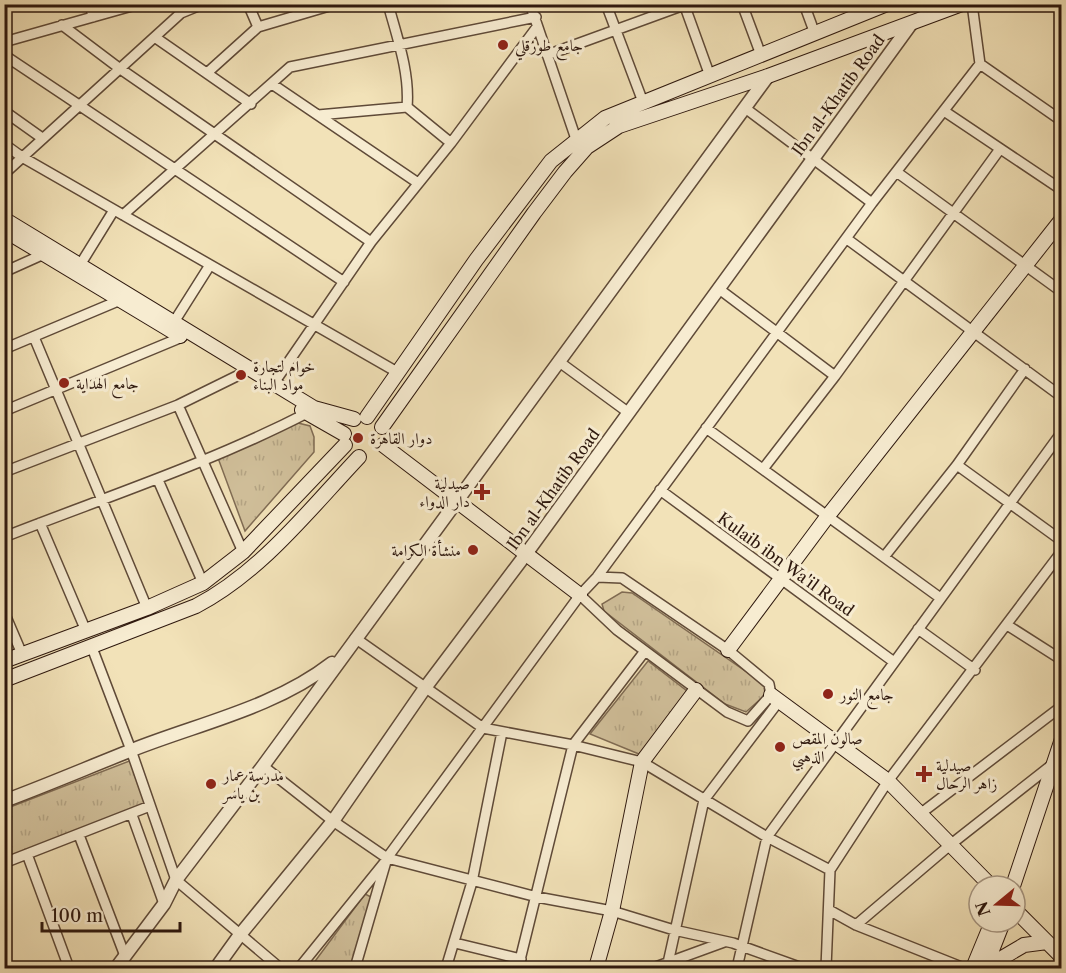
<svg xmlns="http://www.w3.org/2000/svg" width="1066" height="973" font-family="'Libre Caslon Text',Amiri,serif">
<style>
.grass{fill:url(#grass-tufts);stroke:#806c54;stroke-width:1.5}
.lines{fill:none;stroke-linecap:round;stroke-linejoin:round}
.minor-casing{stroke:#5f4a38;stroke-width:12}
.tertiary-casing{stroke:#5f4a38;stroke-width:15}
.secondary-casing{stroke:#2e180e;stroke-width:16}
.minor{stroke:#f7ecd1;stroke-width:9}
.tertiary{stroke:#f7ecd1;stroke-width:12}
.secondary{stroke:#f7ecd1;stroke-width:14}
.poi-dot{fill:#8f2418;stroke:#f7ecd1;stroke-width:2}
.labels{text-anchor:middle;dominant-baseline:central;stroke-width:6;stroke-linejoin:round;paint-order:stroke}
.poi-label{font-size:16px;fill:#2e180e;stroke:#f7ecd1;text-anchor:start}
.street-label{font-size:16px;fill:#2e180e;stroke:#f7ecd1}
</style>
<defs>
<pattern id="grass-tufts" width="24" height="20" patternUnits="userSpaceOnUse" patternTransform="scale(1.5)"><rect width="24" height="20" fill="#d1c09b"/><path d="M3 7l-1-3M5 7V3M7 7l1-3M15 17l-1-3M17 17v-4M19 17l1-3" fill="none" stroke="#b4a484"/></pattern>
</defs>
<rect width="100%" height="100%" fill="#f2e2b8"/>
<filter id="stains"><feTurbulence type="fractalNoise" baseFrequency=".00333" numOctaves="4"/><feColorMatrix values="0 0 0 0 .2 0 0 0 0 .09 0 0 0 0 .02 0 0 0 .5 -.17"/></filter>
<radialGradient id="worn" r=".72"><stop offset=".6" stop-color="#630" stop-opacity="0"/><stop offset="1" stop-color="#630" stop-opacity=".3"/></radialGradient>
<path class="grass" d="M298,423L310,426L314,437V452L245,531L218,458Z
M622,592L632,593L764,684L765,695L746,712L725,704L604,611L602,604Z
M648,661L687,691L639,754L590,734Z
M132,760L149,805L5,859V809Z
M365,894L371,897L354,968H310Z"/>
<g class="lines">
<defs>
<path id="minor" d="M90,4L93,17
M248,4L258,27
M530,4L576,139
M606,4L643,102
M684,4L710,76
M742,4L761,55
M804,4L815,34
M972,4L980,64L1062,121
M62,25L119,68L371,242
M156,38L251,104
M4,42L139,4
M4,55L344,282
M547,55L684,5
M207,73L258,27L336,4
M272,84L418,183
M407,107L451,143
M745,108L872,203
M4,111L42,138
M944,111L1062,190
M318,115L407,107C410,73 397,37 388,4
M4,144L22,157L397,372
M898,173L1062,292
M4,174L181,13L203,4
M123,215L290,67L536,17
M847,239L1062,397
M80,265L114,210
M4,272L44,254
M719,289L835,376
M174,322L210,265
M34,337L147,608
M4,349L118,301
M558,361L629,413
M274,383L371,242L451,143L537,27
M178,405L243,552
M4,411L182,337
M706,428L939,597
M957,465L1062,541
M763,469L835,376L1000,149
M4,472L178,405L241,374
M158,480L203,583
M660,490L894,662
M40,523L86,631
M4,537C106,497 210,463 307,413
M884,557L957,465L1025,369
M580,595L617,630L727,712L748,721L771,695L769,684L728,650L622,578L597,577
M4,612L22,654
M1007,625L1062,660
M918,629L975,670
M355,638L483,728L573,745L642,762L767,837L830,870
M91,645L131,750L176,880L280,968
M263,766L333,821L387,858L537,897L612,911L674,930L733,943L802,968
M920,814L1062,706
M132,815L164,904
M79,835L125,956
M27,854L69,968
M4,863L150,806
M829,910L856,925L964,968
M856,925L950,845L1053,764
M455,943L521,959
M668,963L704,800L779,701
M299,968L384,863
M355,968L387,858L580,595L597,577L872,203L980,64
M446,968L472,882L502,732
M518,968L573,745L645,651
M653,968L724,942
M737,968L767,837L1062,432
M826,968L830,870L888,781L1062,551"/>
<path id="tertiary" d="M4,801C47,785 89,767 132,750C200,723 274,708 332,663
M116,968L164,904L176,880L263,766L768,76
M216,968L239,936L333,821L425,688L526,554L911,24"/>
<path id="secondary" d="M4,219L314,408L354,419
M4,230L180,336
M302,410L344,434
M367,417L476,260L551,161L605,118L887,4
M382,427L534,213L565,172L587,147L619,126L768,76L962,4
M383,445L580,595
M728,650L827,517L1062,219
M4,661L147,608L203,583L243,552L345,445
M4,680L196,606C261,572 309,510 359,457
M771,695L888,781L991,886
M1013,886L1062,739
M1015,910L1062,957
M596,968L612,911L642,762L696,690
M973,968L992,922
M985,968L1024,945L1047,942
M985,968L1003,922"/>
</defs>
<use href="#minor" class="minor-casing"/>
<use href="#tertiary" class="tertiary-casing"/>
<use href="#secondary" class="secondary-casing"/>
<use href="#minor" class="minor"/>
<use href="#tertiary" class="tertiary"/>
<use href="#secondary" class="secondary"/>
</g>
<g class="poi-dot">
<circle cx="503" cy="45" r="6"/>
<circle cx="241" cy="375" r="6"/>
<circle cx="64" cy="383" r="6"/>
<circle cx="358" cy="438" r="6"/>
<path d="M479 483h6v6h6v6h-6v6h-6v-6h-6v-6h6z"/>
<circle cx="473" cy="550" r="6"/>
<circle cx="828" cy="694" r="6"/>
<circle cx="780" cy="747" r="6"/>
<path d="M921 765h6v6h6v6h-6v6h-6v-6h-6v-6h6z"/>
<circle cx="211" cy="784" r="6"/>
</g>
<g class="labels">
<g class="poi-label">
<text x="515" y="45">جامع طوزقلي</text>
<text x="253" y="366">خوام لتجارة<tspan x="253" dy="18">مواد البناء</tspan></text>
<text x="76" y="383">جامع الهداية</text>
<text x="370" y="438">دوار القاهرة</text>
<text x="470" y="483" text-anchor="end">صيدلية<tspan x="470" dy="18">دار الدواء</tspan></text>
<text x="461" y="550" text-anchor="end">منشأة الكرامة</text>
<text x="840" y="694">جامع النور</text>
<text x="792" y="738">صالون المقص<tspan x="792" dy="18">الذهبي</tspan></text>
<text x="936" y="765">صيدلية<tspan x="936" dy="18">زاهر الرحال</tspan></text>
<text x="223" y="775">مدرسة عمار<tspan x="223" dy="18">بن ياسر</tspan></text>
</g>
<g class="street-label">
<text transform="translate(838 95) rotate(-54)">Ibn al-Khatib Road</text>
<text transform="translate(553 489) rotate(-54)">Ibn al-Khatib Road</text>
<text transform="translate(786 564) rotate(36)">Kulaib ibn Wa'il Road</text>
</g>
</g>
<rect width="1066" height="973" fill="none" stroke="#f2e2b8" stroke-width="24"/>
<rect x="6" y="6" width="1054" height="961" fill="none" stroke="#2e180e" stroke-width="3"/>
<rect x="12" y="12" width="1042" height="949" fill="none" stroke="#2e180e" stroke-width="1.5"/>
<g transform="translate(997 904) rotate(251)"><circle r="28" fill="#f7ecd1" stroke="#a79783" stroke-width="1.5"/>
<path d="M0-4.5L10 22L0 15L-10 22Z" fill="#8f2418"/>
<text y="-9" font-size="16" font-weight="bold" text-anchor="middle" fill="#2e180e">N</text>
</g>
<path d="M42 922v9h138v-9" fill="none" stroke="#2e180e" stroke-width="3"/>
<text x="51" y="922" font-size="18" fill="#2e180e" stroke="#f7ecd1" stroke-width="4.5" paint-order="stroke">100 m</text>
<rect width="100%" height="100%" filter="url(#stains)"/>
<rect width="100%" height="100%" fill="url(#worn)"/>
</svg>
